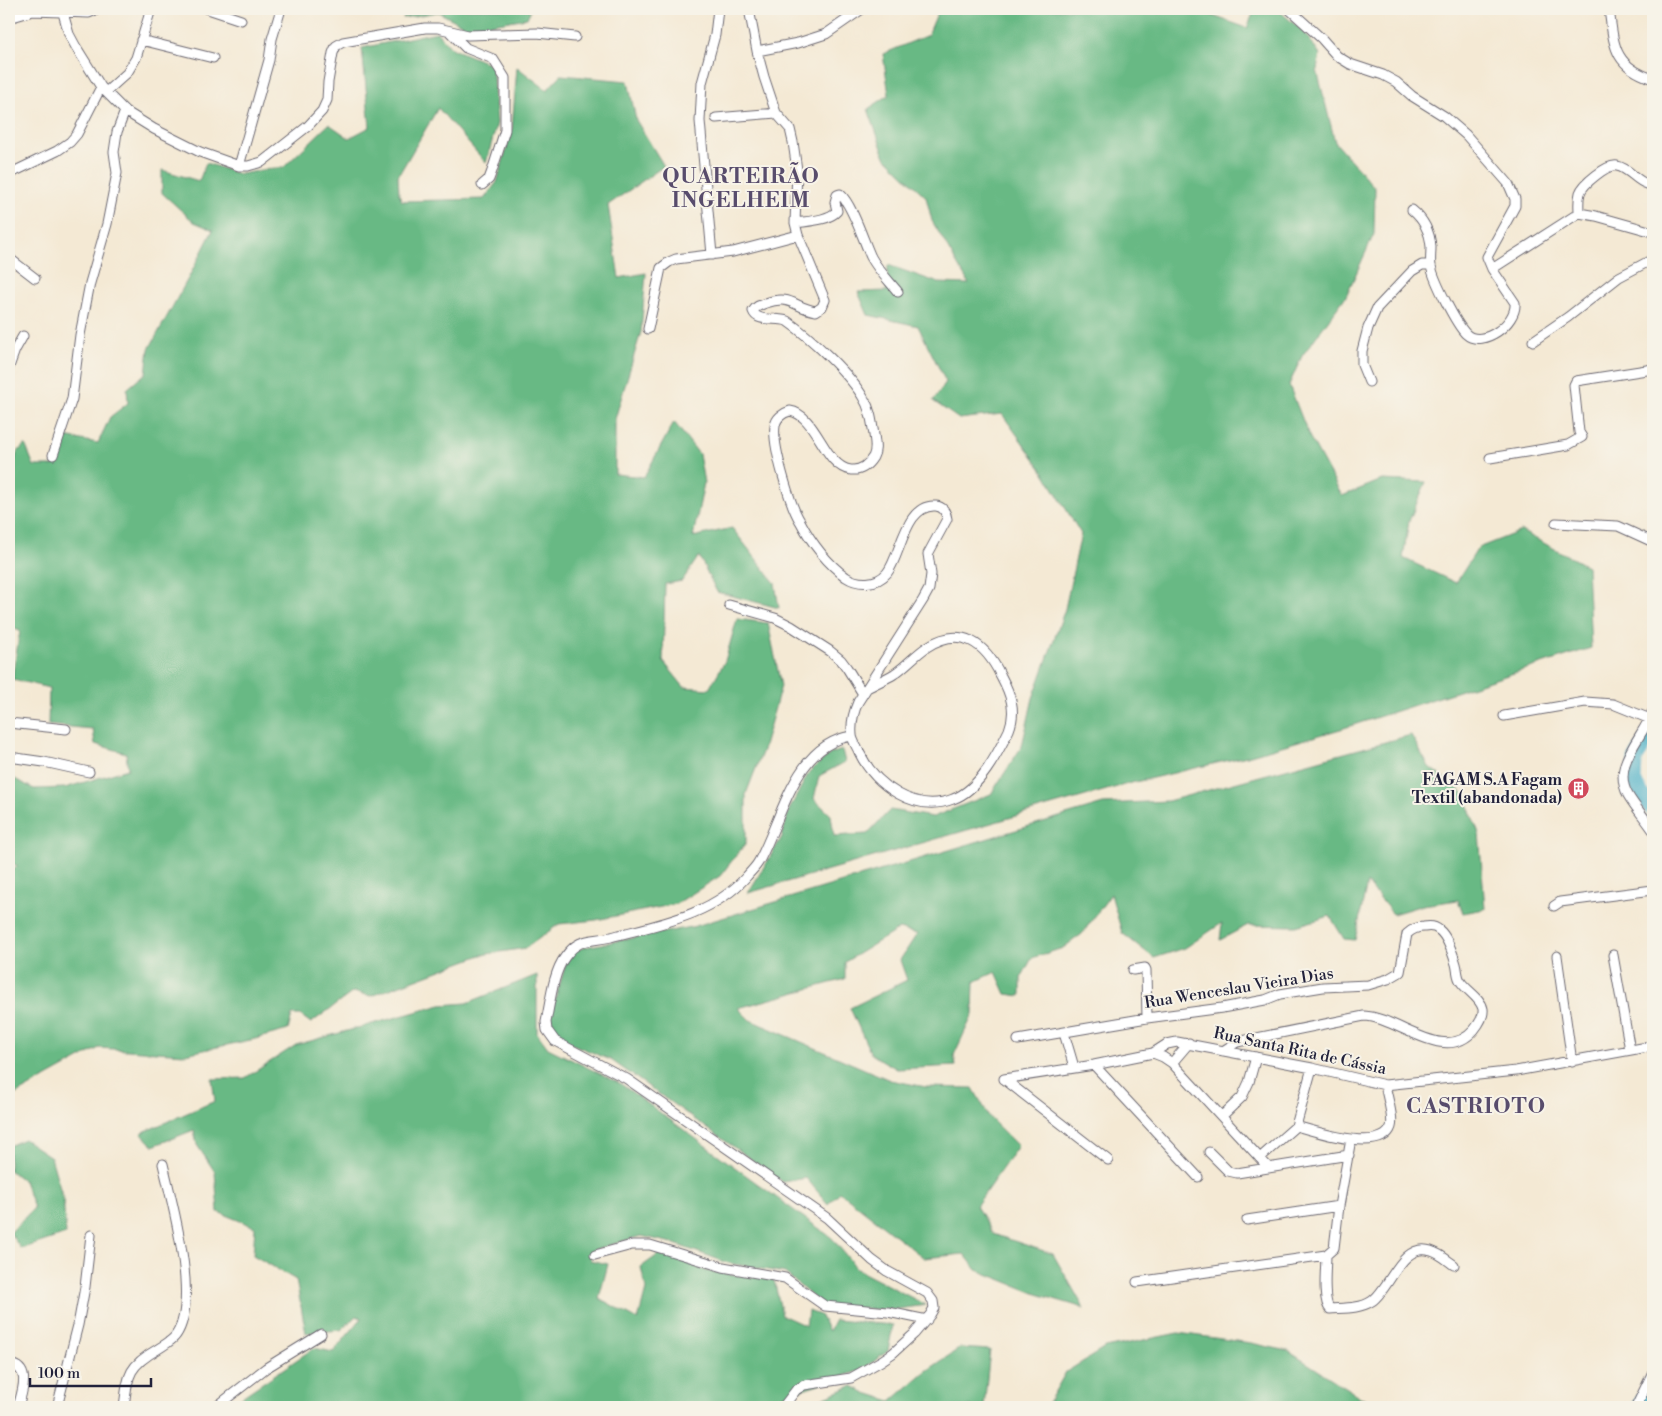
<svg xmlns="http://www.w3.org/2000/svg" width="1662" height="1416" font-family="'Libre Bodoni',serif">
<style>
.forest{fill:#68b984;stroke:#456e60}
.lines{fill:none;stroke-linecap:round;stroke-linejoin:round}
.river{stroke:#48afc7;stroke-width:15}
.street-casing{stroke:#6c6871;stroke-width:11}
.street{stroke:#fff;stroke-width:9}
.labels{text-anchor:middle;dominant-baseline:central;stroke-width:4;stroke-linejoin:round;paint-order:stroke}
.poi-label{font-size:16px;font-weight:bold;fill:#22223b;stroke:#f7f3e8;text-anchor:end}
.street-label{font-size:16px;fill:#22223b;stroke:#f7f3e8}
.district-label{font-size:21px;font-weight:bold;letter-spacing:1px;fill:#584c6c;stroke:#f7f3e8}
</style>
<rect width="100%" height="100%" fill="#f7f3e8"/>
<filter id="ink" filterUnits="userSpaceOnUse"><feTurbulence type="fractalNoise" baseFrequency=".02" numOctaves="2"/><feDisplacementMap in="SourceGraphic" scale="10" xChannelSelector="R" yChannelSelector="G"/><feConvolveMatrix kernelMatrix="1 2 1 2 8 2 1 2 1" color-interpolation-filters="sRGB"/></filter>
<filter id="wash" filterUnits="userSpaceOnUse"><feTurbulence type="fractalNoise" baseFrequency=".0096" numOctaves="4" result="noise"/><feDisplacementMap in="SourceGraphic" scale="20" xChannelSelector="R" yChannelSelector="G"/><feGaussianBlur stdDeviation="1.12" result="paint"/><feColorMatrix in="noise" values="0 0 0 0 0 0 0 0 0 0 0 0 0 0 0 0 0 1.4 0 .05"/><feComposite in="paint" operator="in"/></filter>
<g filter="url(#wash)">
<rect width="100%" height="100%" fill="#f4e9d4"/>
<path class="forest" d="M406,9H531L527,18L469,28L438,12L403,18Z
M939,9H1198L1202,12L1247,28L1255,9H1277L1305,33L1320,55L1317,70L1335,142L1375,188L1374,234L1346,296L1302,356L1289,385L1309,436L1342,496L1382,480L1426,482L1409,521L1403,558L1456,583L1478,548L1521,531L1587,566L1591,648L1344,728L1247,756L1131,783L748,893L782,837L789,810L809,772L830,754L842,750L845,762L819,776L814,799L831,815L834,836L867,834L890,810L933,817L991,794L1022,746L1033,698L1065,609L1081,534L1043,471L1002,414L959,419L933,401L946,382L918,326L868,315L858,292L887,291L888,265L939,283L969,284L932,221L926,197L885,157L868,109L889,95L883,54L928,35Z
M437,32L451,48L492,65L497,123L486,163L438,108L398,176L399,194L402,201L484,199L497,182L512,129L517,67L547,90L561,75L628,81L636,120L664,166L608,205L619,278L646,273L641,332L615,419V474L644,477L674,422L699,454L704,483L693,537L732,528L775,583L779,608L717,592L699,556L682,581L665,584L663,661L684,687L709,689L725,661L737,619L768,623L781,686L763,750L746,794V843L720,876L676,904L596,920L559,924L526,948L481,955L371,996L353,992L311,1023L300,1015H292L288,1030L255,1039L185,1054L99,1048L9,1098V872L18,866L9,862V776L34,789L65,788L128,769L126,753L95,744L93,729L48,725L49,688L12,679L20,631L9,627V480L17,453L25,444L34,466H53L64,437L98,443L110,417L128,403L127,389L146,373L149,349L190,275L213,230L194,222L162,193V170L199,181L206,163L240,174L284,167L329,124L349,138L370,127L362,48Z
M1411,735L1429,767L1462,792L1479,833L1485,909L1463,913L1458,900L1423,905L1393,914L1367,883L1355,940L1344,939L1330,916L1296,926L1248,925L1220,940L1222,923L1185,948L1154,958L1122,933L1111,894L1082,934L1063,948L1032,958L1021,978V996L1006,994L996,972L974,982L973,1014L954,1055L956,1066L897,1069L871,1054L850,1008L907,980L900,960L917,934L899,929L845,962V979L738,1008L750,1020L890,1080L926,1087L973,1088L990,1118L1018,1146L976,1206L993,1234L1053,1254L1084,1308L1037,1294L977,1270L964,1254L924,1258L840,1192L828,1204L806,1178L783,1182L611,1060L562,1040L550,1033L548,1024L569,953L585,947L692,927L1103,804L1168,801Z
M537,975V1033L548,1048L621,1084L832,1238L858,1270L926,1305L891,1310L824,1307L785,1273L728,1263L672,1243L641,1236L593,1250L590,1260L608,1264L599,1298L638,1320L646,1289L641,1267L662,1252L706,1271L774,1280L782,1315L806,1326L808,1311L820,1315L829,1331L835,1320L893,1325L888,1351L862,1370L782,1396L757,1407H227L314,1348L333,1352L362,1318L356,1316L341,1330L306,1333L296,1280L253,1255L255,1227L218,1212L215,1172L197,1145L194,1130L153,1146L141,1133L215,1101L212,1079L245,1078L296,1045L441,1005L467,1003Z
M24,1139L51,1157L63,1199L66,1234L21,1249L10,1233L34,1208L24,1181L9,1170V1146Z
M1178,1333L1251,1343L1288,1351L1368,1402L1369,1407H1046L1066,1372L1105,1348Z
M960,1348L990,1350L984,1407H800L852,1386L866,1393L891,1401L925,1372Z"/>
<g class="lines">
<path class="river" d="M1653,732L1635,759L1634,782L1653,810
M1639,1406L1653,1385"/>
</g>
</g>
<g filter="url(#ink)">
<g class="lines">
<defs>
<path id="street" d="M208,9L241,20
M749,9L757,51L764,77L776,113L790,129L793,142L797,170L795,223L798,235L825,300L822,307L816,311C794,308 792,294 766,303C760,305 756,306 753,311C757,323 777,317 787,321C810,337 851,375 864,399C871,410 872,423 874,435C875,443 877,450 873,457C868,465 861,471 851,470C824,467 817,415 790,411C783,413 776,418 775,426C772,445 790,505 800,521C811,542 827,563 846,577C858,585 877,585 887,573C901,556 905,503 936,506C944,507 946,512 947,519L928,554L931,574L929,589L923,600L858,702C854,711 851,724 852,735C852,740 857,747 859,752C875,785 915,814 953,799C979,790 998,753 1009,730C1017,710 1010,693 1001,676C985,643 961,625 927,647C915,655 906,666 894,674C886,679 876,683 867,688
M1289,9L1322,39L1337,56L1350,64L1383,75L1396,82L1412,96L1444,116L1466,135L1508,183L1515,199V206L1487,257L1492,269L1515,303C1517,323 1482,349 1466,334C1456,324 1434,281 1431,266C1430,260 1431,253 1431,247C1430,232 1423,219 1412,210
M1609,9C1614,45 1613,66 1653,79
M63,13L69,34L76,47L101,87L125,111L154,129L200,152L239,166H248L262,162L308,126L322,111L327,100L328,82L333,53L336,46L343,42L425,28H438L468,35L537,33L575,37
M9,18L33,11L89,13L98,9
M449,31L466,48L493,59L505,78V130L492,171L489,179L482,185
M141,40L213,58
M757,51L798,43L826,34L862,9
M106,92L127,73L136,58L151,9
M716,118L776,113
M239,166L269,60L272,39L281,9
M9,174L57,151L70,142L77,134L101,87
M1579,213C1579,206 1578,200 1580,193C1583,184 1607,164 1617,166C1629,168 1636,181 1647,184L1653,180
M795,223C808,221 828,221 837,211L835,202L837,195L840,194C852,204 864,242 871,257C878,270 889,281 898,292
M712,255L700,121L702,83L715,35L718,9
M9,258L35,278
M1492,269L1579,213L1596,216L1653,232
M648,329L661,268L669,262L676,259L733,252L798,235
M1533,341L1568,317L1619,277L1653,259
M9,367L15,350L23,336
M1369,382L1362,365V351L1368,328L1377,308L1412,271L1422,265H1430
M53,455L72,399L80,335L90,283L107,224L117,173L114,152L117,132L125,111
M1490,458L1568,445L1582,437L1579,432L1574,385L1576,381L1653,369
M1556,523L1618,526L1653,542
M729,605L775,618L791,626L830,651L841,660L847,668L863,694
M1653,711C1642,739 1611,765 1628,795C1635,807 1645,818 1653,830
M1504,716L1585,702L1613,704L1650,719
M9,723L66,729
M9,757L44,762L89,772
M1554,906L1560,902L1653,890
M1613,955L1630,1050
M1557,956L1572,1062
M1133,970L1145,968L1146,970L1147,1018
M1064,1033L1074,1067
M1018,1040L1147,1018L1222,1008L1265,1000L1280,994L1323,987L1368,985L1388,979L1400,972L1407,934C1412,929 1418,927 1424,927C1429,926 1435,926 1439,930C1447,936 1453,954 1456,964C1458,971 1457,977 1461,982C1467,991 1481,998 1483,1009C1484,1017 1479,1024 1474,1030C1444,1065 1398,1017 1364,1016L1237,1042L1223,1051
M1153,1053L1163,1057L1172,1063L1269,1168
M1172,1063L1189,1043
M1094,1065L1198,1177
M1004,1079L1094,1065L1153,1053L1167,1044L1177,1042L1312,1068L1385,1085L1516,1071L1653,1046
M1004,1079L1108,1160
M1222,1116L1242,1097L1249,1082L1256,1057
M1296,1126C1314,1131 1382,1154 1391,1127C1394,1118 1387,1096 1385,1085
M1209,1152L1228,1171L1237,1173L1349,1155
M1261,1157L1296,1126L1312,1068
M1247,1220L1339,1206
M595,1255L632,1245H650L723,1267L785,1278L825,1306L888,1312L927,1320
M1326,1255C1326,1267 1322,1301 1330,1309C1344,1308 1360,1309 1372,1301C1390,1289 1402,1241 1431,1251C1439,1253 1447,1260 1454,1265
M1137,1282L1326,1255L1334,1248L1339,1206L1351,1139
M9,1364C32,1368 22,1391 18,1407
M57,1407L78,1325L85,1287L91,1235
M124,1407C128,1375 128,1366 158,1349C164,1345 172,1341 176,1335C200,1301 172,1203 163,1164
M216,1407L266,1368L321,1334
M783,1407L796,1390L804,1385L851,1378L881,1361L893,1353L914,1334L930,1315L934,1308L933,1301L927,1293L887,1271L872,1260L827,1218L627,1079L555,1041L547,1030L546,1022C550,1004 553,972 565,957C579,937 590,942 611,937C660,924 713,915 747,876C751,871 756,867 759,861C782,819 795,744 852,736
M1636,1407L1653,1372"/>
</defs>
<use href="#street" class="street-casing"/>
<use href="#street" class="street"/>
</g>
</g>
<defs>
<symbol id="building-disc" viewBox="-11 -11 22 22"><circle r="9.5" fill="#d1495b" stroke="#f7f3e8"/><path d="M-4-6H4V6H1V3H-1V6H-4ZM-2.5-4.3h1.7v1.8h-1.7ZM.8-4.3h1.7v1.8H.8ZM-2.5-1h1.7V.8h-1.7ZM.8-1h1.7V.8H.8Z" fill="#fff"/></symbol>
</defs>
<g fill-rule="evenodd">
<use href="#building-disc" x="1566" y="776" width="25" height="25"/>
</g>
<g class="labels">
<g class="poi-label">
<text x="1562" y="780">FAGAM S.A Fagam<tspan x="1562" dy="18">Textil (abandonada)</tspan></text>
</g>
<g class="street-label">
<text transform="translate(1239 988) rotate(-9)">Rua Wenceslau Vieira Dias</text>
<text transform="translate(1300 1051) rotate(12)">Rua Santa Rita de Cássia</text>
</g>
<g class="district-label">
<text x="741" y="177">QUARTEIRÃO<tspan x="741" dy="24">INGELHEIM</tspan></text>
<text x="1476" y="1107">CASTRIOTO</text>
</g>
</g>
<rect width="1662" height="1416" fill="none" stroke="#f7f3e8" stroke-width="30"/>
<path d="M30 1378v8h121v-8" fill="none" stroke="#22223b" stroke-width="2.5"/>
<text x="38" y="1378" font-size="15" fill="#22223b" stroke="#f7f3e8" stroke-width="4" paint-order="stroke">100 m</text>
</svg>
